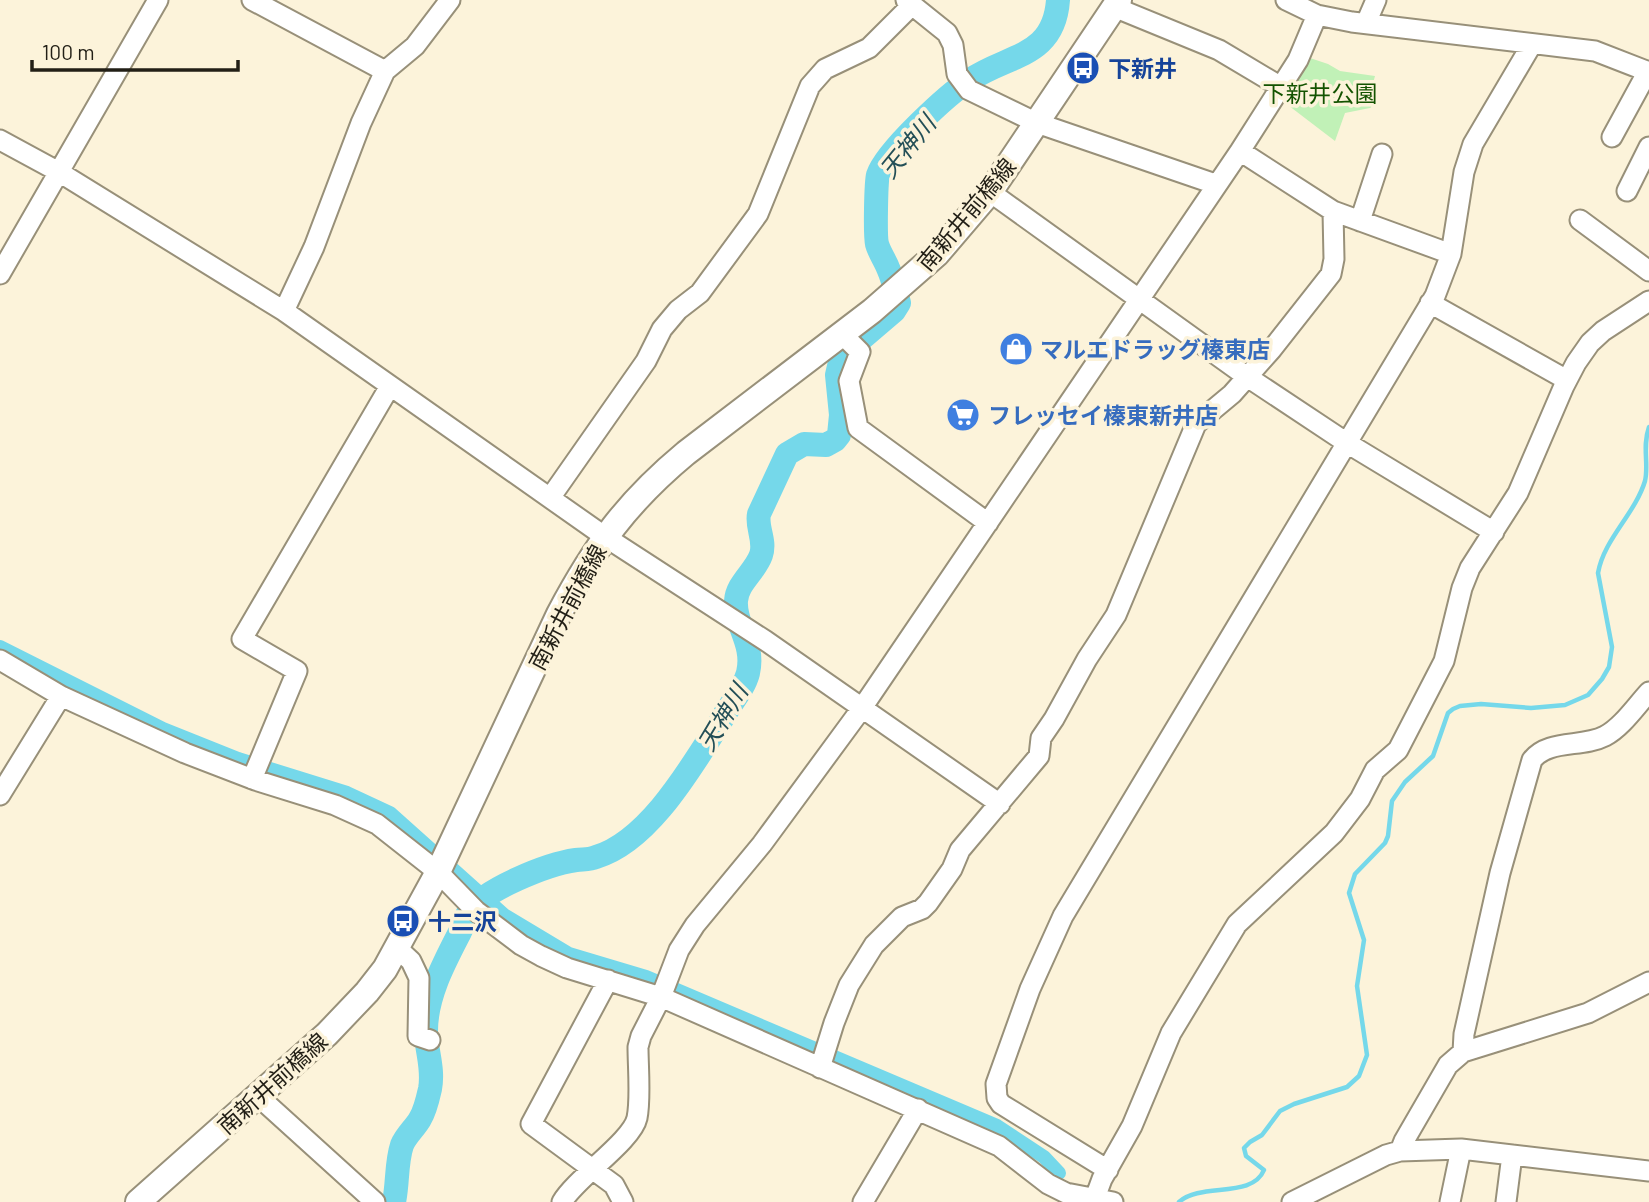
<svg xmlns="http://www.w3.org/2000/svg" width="1649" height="1202" font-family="Barlow,'Noto Sans JP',sans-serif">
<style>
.green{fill:#c1f1b7}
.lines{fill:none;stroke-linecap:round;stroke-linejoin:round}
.stream{stroke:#75d8ea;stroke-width:4.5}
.canal{stroke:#75d8ea;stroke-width:14}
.river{stroke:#75d8ea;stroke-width:24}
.minor-casing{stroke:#989079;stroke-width:23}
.major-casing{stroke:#989079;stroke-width:28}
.minor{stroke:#fff;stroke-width:19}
.major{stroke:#fff;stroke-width:24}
.labels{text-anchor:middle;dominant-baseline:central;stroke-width:7;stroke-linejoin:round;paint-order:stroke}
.transit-label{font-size:23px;font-weight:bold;fill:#164399;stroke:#fcf3da;text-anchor:start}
.park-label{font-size:23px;fill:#135300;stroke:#fcf3da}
.street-label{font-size:23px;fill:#221f16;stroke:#fcf3da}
.shop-label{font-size:23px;font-weight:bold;fill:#366cbe;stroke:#fcf3da;text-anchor:start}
.water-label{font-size:24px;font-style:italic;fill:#234f57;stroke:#fcf3da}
</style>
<rect width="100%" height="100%" fill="#fcf3da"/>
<path class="green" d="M1307,57L1328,64L1340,71L1375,76L1372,87L1378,102L1370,108L1345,113L1335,141L1280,99Z"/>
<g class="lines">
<path class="stream" d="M1179,1202C1201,1182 1252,1199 1264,1170L1246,1156L1244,1148L1250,1142L1262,1135L1280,1111L1294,1104L1347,1087L1359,1076L1367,1055L1357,986L1364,940L1349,893L1355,874L1385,843L1388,836L1392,801L1405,782L1433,756L1448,713L1453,709L1460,706L1481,704L1531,708L1565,705L1588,695L1602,679L1609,667L1612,647L1598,573C1604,539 1635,514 1645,481C1649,464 1642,447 1649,427"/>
<path class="canal" d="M0,647L163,729L238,759L347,793L390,813L504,915L569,954L646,977L997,1126L1044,1157L1059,1173"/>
<path class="river" d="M394,1202C398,1183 396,1163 402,1145C406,1135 415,1128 420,1119C425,1111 428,1098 430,1089C434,1068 426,1051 426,1031C426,996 444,963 460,932C463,926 465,919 468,913C484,889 548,864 576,860C583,859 589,860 596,857C650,841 693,764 722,719C730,704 744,689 748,673C755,643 734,625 736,601C737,583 755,572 761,555C766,540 756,528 759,514L787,454L804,444L826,445L835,440L839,435L841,415L837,375L840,362L846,352L894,311L899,303C896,292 893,279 888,268C885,260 879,252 877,244C875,236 876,182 878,175C886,151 948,94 970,80C1008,54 1054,58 1058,0"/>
<defs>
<path id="minor" d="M252,0L385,71
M906,0L947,33L953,45L957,74L969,90L1037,123L1215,184
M1286,0L1317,15L1352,22L1595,51L1649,72
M1114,7L1219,50L1281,87
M1366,23L1376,0
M1612,137L1648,71
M0,140L59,172L284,311L604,536L766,641L1000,804
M1627,191L1649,147
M990,192L1246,376L1347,443L1494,532
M1333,211L1451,254
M1580,220L1649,271
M1360,221L1382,154
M0,274L158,0
M1430,303L1567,380
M284,311L314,247L361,123L385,71L415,46L450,0
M842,334L860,352L849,381L858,428L988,523
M550,498L646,361L662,329L678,310L700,293L758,214L810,86L825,69L869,48L912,5
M0,660L61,696L185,753L255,780L335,805L377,824L438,872L476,911L521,945L541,956L567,968L661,997L999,1146L1048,1184L1066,1193L1113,1202
M252,779L297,671L242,639L390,386
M0,795L61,696
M397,948L411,961L419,978L418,1036L430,1040
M608,980L531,1124L614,1185L623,1202
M1463,1052L1464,1034L1500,873L1532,760C1548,739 1582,748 1605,736C1622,727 1636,706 1649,692
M820,1068L834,1023L849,985L874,945L902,917L922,909L928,903L952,869L960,850L1039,756L1041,738L1054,719L1087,659L1116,615L1196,424L1232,394L1272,349L1331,274L1334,259L1333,211L1240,151
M258,1096L375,1202
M1400,1151L1404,1141L1448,1065L1463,1052L1588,1013L1649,982
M1108,1170L1001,1104L997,1098L996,1084L1030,989L1063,916L1435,296L1451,254L1464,172L1473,144L1532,44
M1095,1198L1102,1179L1132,1126L1171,1033L1237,924L1334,833L1360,799L1375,770L1398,750L1444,661L1462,588L1470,568L1518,493L1564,386L1576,363L1590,343L1603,331L1649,301
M562,1202C576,1178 632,1141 637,1118C641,1099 638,1067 638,1047L641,1036L661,997L679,950L695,925L762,844L862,708L1240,151L1298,60L1317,15
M863,1202L918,1109
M1292,1202L1386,1155L1400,1151L1461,1149L1649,1171
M1450,1202L1461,1149
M1506,1202L1512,1155"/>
<path id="major" d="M138,1202L327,1034L367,992L385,969L438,872L559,614C595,546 627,502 686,453L872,311L937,254L990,192L1119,0"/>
</defs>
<use href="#minor" class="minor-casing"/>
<use href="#major" class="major-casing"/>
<use href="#minor" class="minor"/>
<use href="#major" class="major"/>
</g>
<defs>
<symbol id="bus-disc" viewBox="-11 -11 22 22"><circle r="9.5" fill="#1a4fb4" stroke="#fcf3da"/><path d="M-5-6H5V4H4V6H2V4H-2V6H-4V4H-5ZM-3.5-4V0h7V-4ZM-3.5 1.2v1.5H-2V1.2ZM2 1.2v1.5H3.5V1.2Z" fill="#fff"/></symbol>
<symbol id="shop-disc" viewBox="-11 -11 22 22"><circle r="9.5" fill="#3f7fe0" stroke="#fcf3da"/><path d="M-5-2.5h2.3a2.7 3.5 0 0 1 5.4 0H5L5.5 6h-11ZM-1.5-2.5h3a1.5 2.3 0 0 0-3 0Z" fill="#fff"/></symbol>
<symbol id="supermarket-disc" viewBox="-11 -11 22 22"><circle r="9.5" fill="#3f7fe0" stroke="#fcf3da"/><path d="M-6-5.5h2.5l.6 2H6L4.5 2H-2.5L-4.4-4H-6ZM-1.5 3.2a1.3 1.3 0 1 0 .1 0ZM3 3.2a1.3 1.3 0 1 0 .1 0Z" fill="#fff"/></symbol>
</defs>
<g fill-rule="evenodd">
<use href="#bus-disc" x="1064" y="49" width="38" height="38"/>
<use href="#shop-disc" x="997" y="330" width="38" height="38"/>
<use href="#supermarket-disc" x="944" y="396" width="38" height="38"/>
<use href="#bus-disc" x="384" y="902" width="38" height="38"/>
</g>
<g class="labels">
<g class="transit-label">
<text x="1108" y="68">下新井</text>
<text x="428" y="921">十二沢</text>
</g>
<g class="park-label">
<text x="1320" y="93">下新井公園</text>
</g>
<g class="street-label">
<text transform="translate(966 214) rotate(-50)">南新井前橋線</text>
<text transform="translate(567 607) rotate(-62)">南新井前橋線</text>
<text transform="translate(272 1083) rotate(-42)">南新井前橋線</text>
</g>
<g class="shop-label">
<text x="1040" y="349">マルエドラッグ榛東店</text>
<text x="988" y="415">フレッセイ榛東新井店</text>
</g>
<g class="water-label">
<text transform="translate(907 146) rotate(-51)">天神川</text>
<text transform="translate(722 717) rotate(-59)">天神川</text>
</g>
</g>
<path d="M32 60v10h206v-10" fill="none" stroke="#221f16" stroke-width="3.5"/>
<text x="42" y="60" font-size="21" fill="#221f16" stroke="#fcf3da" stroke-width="5" paint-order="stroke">100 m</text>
</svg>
